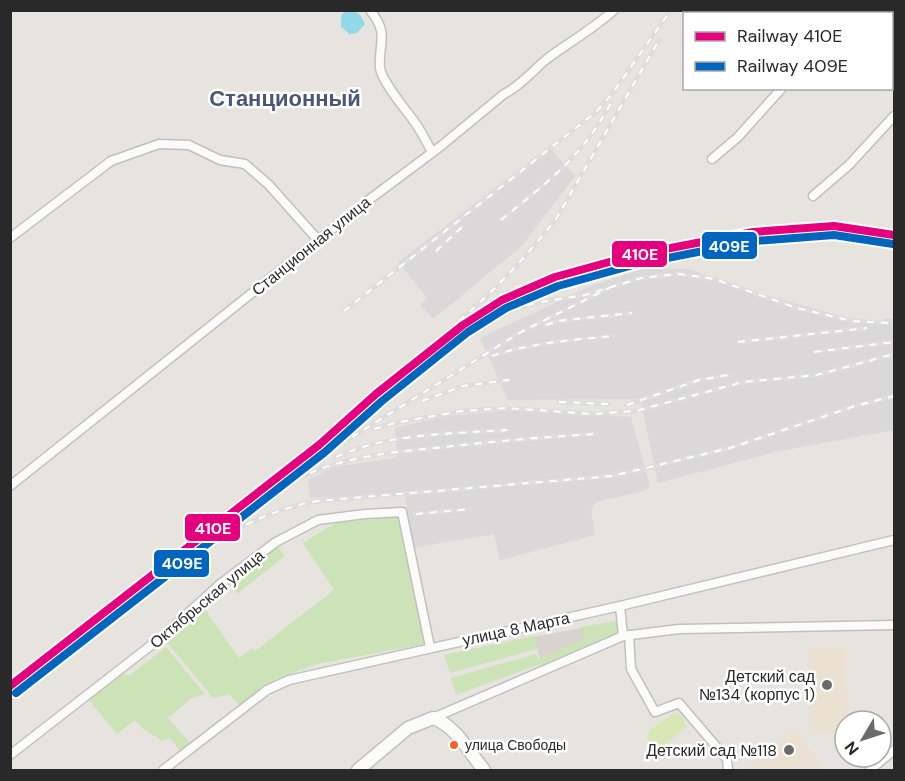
<svg xmlns="http://www.w3.org/2000/svg" width="905" height="781" font-family="'DM Sans',sans-serif">
<style>
.industrial{fill:#dbd8da}
.education{fill:#eae1d2}
.green{fill:#cbe3b6}
.pitch{fill:#d6e7b4}
.plaza{fill:#d8d3ce}
.water{fill:#91d8e9}
.lines{fill:none;stroke-linecap:round;stroke-linejoin:round}
.street-casing{stroke:#c1bfc0;stroke-width:11}
.secondary-casing{stroke:#c1bfc0;stroke-width:15}
.street{stroke:#fbfbfa;stroke-width:8}
.secondary{stroke:#fbfbfa;stroke-width:12}
.rail-casing{stroke:#ddddde;stroke-width:4.5}
.rail{stroke:#fff;stroke-width:2;stroke-dasharray:7;stroke-linecap:butt}
.rail-1-casing{stroke:#fff;stroke-width:12}
.rail-2-casing{stroke:#fff;stroke-width:12}
.rail-1{stroke:#e5007d;stroke-width:8}
.rail-2{stroke:#0065bd;stroke-width:8}
.poi-dot{fill:#6c6a68;stroke:#fff;stroke-width:2}
.bus-dot{fill:#f26522;stroke:#fff;stroke-width:2}
.labels{text-anchor:middle;dominant-baseline:central;stroke-width:5;stroke-linejoin:round;paint-order:stroke}
.bus-label{font-size:14px;fill:#292929;stroke:#fff;text-anchor:start}
.street-label{font-size:16px;fill:#292929;stroke:#fff}
.poi-label{font-size:16px;fill:#292929;stroke:#fff;text-anchor:end}
.district-label{font-size:22px;font-weight:bold;fill:#495579;stroke:#fff}
.line-badge{stroke:#fff;stroke-width:2}
.badge-label{font-size:16px;text-anchor:middle;font-weight:bold;fill:#fff}
</style>
<rect width="100%" height="100%" fill="#e7e3de"/>
<path class="industrial" d="M549,147L575,176L521,247L433,319L420,304L427,298L398,262Z
M644,268L688,269L771,297L845,317L880,322L886,318L894,319V430L779,451L658,483L640,399L508,400L480,338L591,286Z
M502,411H550L631,417L650,486L644,491L596,502L591,511L595,535L500,560L494,534L412,548L405,494L310,498L308,480L333,467L397,458L395,428L445,416Z"/>
<path class="education" d="M845,647L847,721H845V734H809L807,648Z
M794,730L826,770H743Z"/>
<path class="green" d="M399,517L425,644L317,664L274,680L276,682L240,706L229,694L213,698L165,640L202,605L239,658L252,648L255,651L334,590L303,543L335,523Z
M277,546L285,556L237,594L228,583Z
M616,621L618,635L542,668L540,664L456,695L451,678L536,654L538,659L583,639L580,627Z
M533,636L537,649L450,673L444,655Z
M166,647L205,694L192,698L168,718L192,745L182,753L170,738L162,741L143,729L135,720L117,734L89,700L119,674L130,675Z"/>
<path class="pitch" d="M674,713C681,714 685,720 686,727L661,748L653,746L647,739L649,731Z"/>
<path class="plaza" d="M581,628L584,639L540,658L533,637Z"/>
<path class="water" d="M345,11H354L360,15L365,24L357,33L349,34L343,28H341V16Z"/>
<g class="lines">
<defs>
<path id="street" d="M370,10C390,35 378,42 380,68C382,83 409,113 418,127C423,135 427,143 432,152
M852,14L855,10
M712,159L738,137L782,88
M813,196L849,165L894,116
M10,238L111,161L159,144L189,145L220,160L245,164L269,185L318,240
M10,486L366,202L441,146L504,94C522,85 533,70 548,58C570,42 593,29 614,10
M620,606L623,636
M629,635L631,669L655,712L679,703L727,759L728,770
M433,718L623,636L679,629L894,625
M10,755L163,636L219,585L276,542L318,520L365,514L402,512L430,647
M163,770L267,690L289,680L620,606L894,540
M870,770L894,750"/>
<path id="secondary" d="M358,770L408,728L433,718C456,726 469,752 484,770"/>
</defs>
<use href="#street" class="street-casing"/>
<use href="#secondary" class="secondary-casing"/>
<use href="#street" class="street"/>
<use href="#secondary" class="secondary"/>
<defs>
<path id="rail" d="M501,220C549,181 581,158 611,103
M436,251L462,227
M344,311L596,112L612,94L671,10
M459,321C495,290 527,256 556,219L659,40
M546,325L558,321L632,313
M476,327L505,313L535,303L585,295L641,278L679,274L714,279L797,308L852,321L894,323
M738,342L867,328
M814,352L894,342
M492,356C530,343 572,340 613,336
M422,401L463,386L509,380
M559,402L609,404
M627,405L699,380L734,374
M374,429L399,422L462,411L506,408L593,414L636,411L743,382L817,375L894,354
M336,457C389,433 449,434 507,430
M297,479C343,456 394,452 445,447C495,441 546,437 596,434
M233,511L521,332L609,288
M416,514L471,509
M163,576C216,541 254,513 317,501L612,476L730,448L855,406L894,396
M58,658L175,575
M10,694L63,654"/>
</defs>
<use href="#rail" class="rail-casing"/>
<use href="#rail" class="rail"/>
<defs>
<path id="rail-1" d="M10,686L319,445L376,394L463,325L502,300L555,277L635,255L753,232L834,226L894,235"/>
<path id="rail-2" d="M16,693L325,452L382,401L468,332L506,308L558,286L637,264L754,241L834,235L893,244"/>
</defs>
<use href="#rail-1" class="rail-1-casing"/>
<use href="#rail-2" class="rail-2-casing"/>
<use href="#rail-1" class="rail-1"/>
<use href="#rail-2" class="rail-2"/>
</g>
<g class="poi-dot">
<circle cx="827" cy="685" r="6"/>
<circle cx="789" cy="750" r="6"/>
</g>
<circle class="bus-dot" cx="454" cy="745" r="5"/>
<g class="labels">
<g class="bus-label">
<text x="465" y="745">улица Свободы</text>
</g>
<g class="street-label">
<text transform="translate(311 246) rotate(-39)">Станционная улица</text>
<text transform="translate(207 599) rotate(-40)">Октябрьская улица</text>
<text transform="translate(516 629) rotate(-12)">улица 8 Марта</text>
</g>
<g class="poi-label">
<text x="815" y="676">Детский сад<tspan x="815" dy="18">№134 (корпус 1)</tspan></text>
<text x="777" y="750">Детский сад №118</text>
</g>
<g class="district-label">
<text x="285" y="98">Станционный</text>
</g>
</g>
<g class="line-badge">
<rect x="701" y="231" width="57" height="29" rx="6" fill="#0065bd"/>
<rect x="611" y="240" width="57" height="28" rx="6" fill="#e5007d"/>
<rect x="184" y="513" width="57" height="29" rx="6" fill="#e5007d"/>
<rect x="153" y="549" width="57" height="29" rx="6" fill="#0065bd"/>
</g>
<g class="badge-label">
<text x="729" y="252">409E</text>
<text x="640" y="260">410E</text>
<text x="213" y="534">410E</text>
<text x="182" y="569">409E</text>
</g>
<rect width="905" height="781" fill="none" stroke="#292929" stroke-width="24"/>
<rect x="683" y="12" width="210" height="78" fill="#ffffff" stroke="#a9a9a9" stroke-width="1.5"/>
<rect x="695" y="32" width="30" height="9" fill="#e5007d" stroke="#a9a9a9" stroke-width="1.5"/>
<text x="737" y="42" font-size="18" fill="#292929">Railway 410E</text>
<rect x="695" y="62" width="30" height="9" fill="#0065bd" stroke="#a9a9a9" stroke-width="1.5"/>
<text x="737" y="72" font-size="18" fill="#292929">Railway 409E</text>
<g transform="translate(863 739) rotate(231)"><circle r="28" fill="#ffffff" stroke="#a9a9a9" stroke-width="1.5"/>
<path d="M0-4.5L10 22L0 15L-10 22Z" fill="#6c6a68"/>
<text y="-9" font-size="16" font-weight="bold" text-anchor="middle" fill="#292929">N</text>
</g>
</svg>
